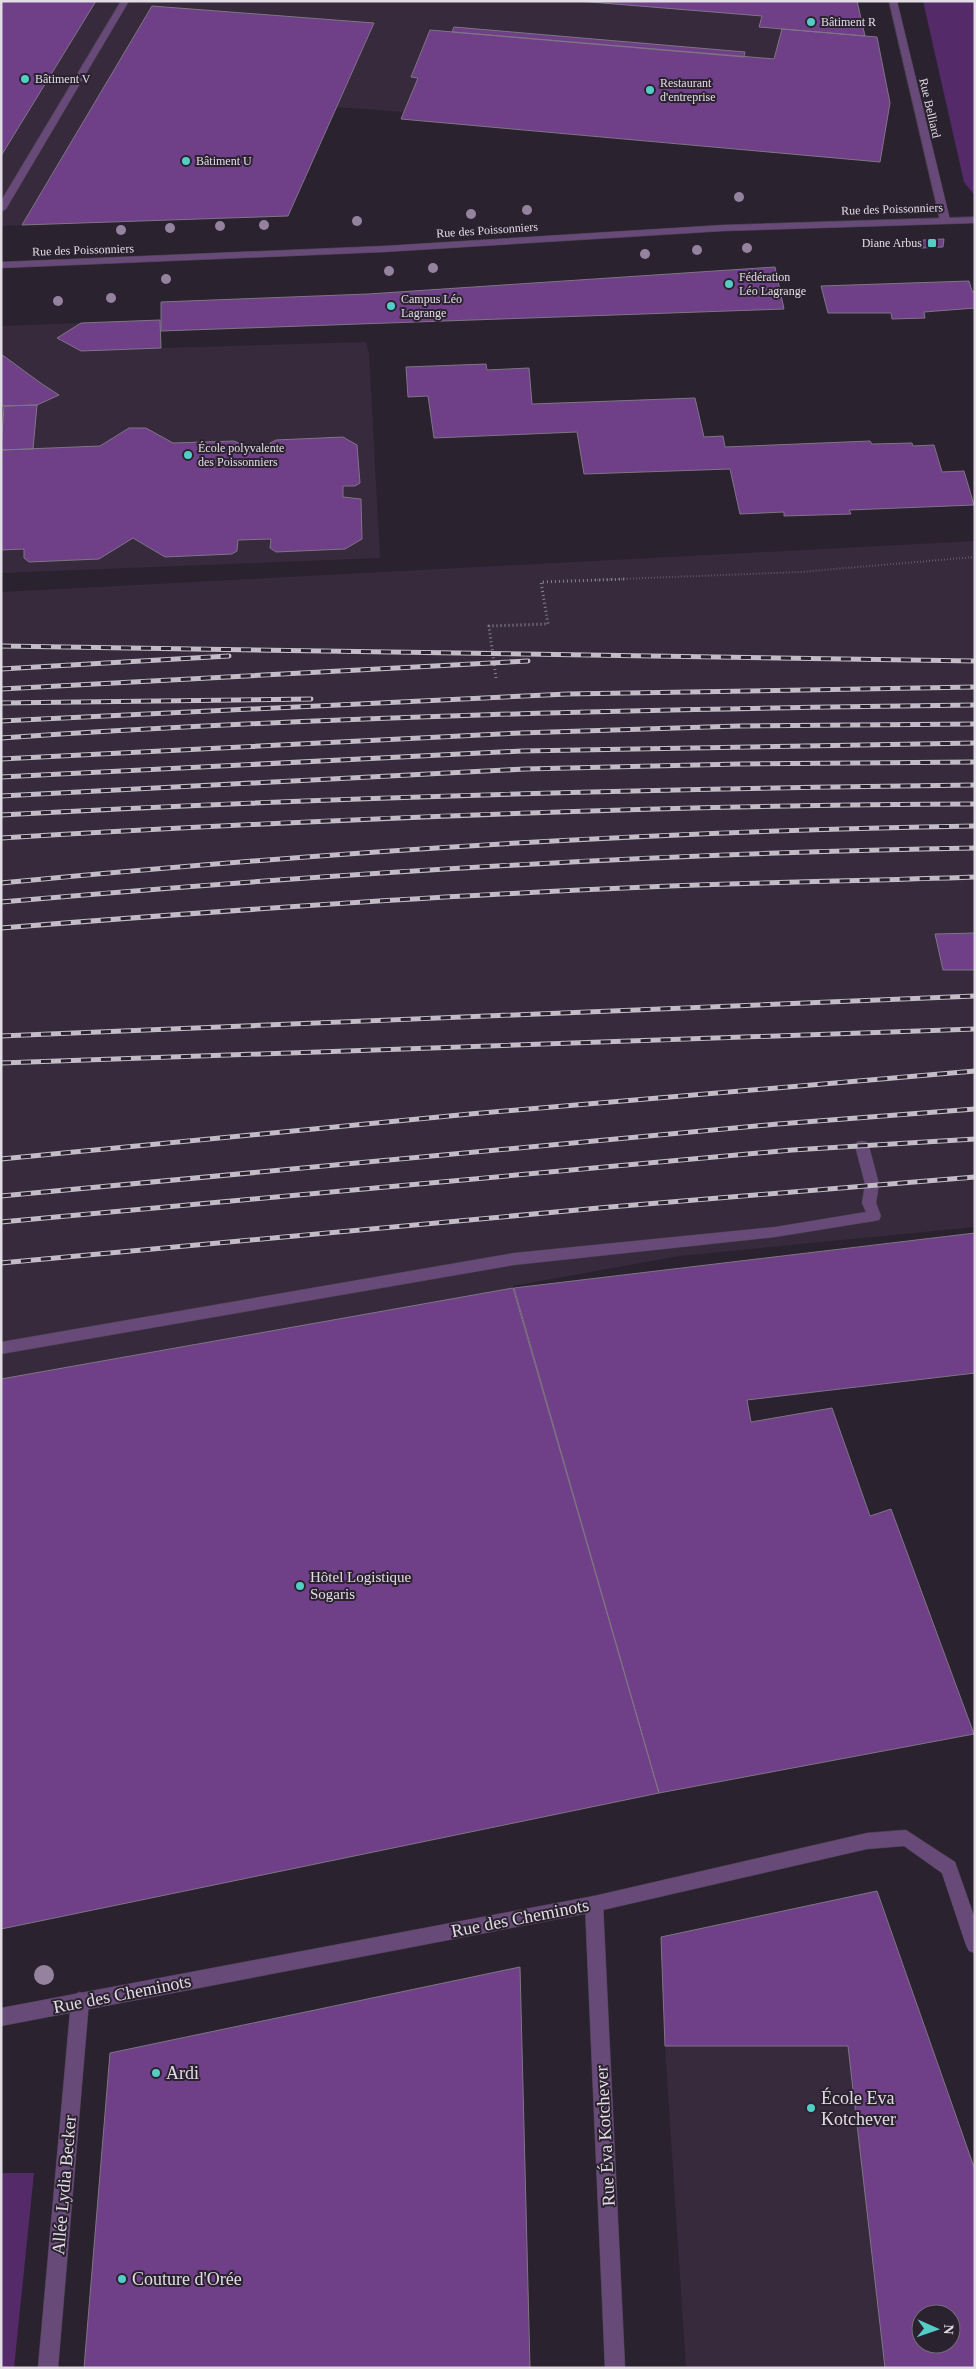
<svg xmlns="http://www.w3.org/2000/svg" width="976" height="2369" font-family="'Times New Roman',serif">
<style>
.built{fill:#362a3c;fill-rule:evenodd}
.green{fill:#542a69}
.building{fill:#6f3f87;stroke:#7f7585;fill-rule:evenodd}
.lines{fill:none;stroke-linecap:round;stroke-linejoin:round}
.service-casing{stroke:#48404d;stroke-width:1}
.pedestrian-casing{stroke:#48404d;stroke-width:1}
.minor-casing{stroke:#48404d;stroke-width:1}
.tertiary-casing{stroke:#48404d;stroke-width:1}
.path-far1{stroke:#8b838f;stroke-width:2;stroke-dasharray:0.5 2.5;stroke-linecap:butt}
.path{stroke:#8b838f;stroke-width:3;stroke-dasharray:1 3;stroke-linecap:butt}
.service{fill:#684a79;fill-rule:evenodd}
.pedestrian{fill:#684a79;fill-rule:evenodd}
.minor{fill:#684a79;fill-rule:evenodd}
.tertiary{fill:#684a79;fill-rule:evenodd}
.rail-casing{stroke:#c3bcc6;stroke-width:5}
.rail{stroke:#2b2230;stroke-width:3;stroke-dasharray:10;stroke-linecap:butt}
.tree{fill:#94829f}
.poi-dot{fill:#54cdc6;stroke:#2b2230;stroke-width:2}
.labels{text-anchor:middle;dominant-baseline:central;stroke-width:4;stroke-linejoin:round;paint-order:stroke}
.far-poi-label{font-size:12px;fill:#e2dce5;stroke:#2b2230;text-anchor:start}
.far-street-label{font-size:12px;fill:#e2dce5;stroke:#2b2230}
.poi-label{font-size:15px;fill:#e2dce5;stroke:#2b2230;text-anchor:start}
.near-street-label{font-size:18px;fill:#e2dce5;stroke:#2b2230}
.near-poi-label{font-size:18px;fill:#e2dce5;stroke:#2b2230;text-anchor:start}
</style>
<rect width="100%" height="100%" fill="#2b2230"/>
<path class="built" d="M1,1H858L865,36L782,29L774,59L744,57L745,52L431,30L411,77L418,78L404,112L337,107L288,216L1,226Z
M160,320L162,348L366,342L369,353L380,558L1,573V326Z
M975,541V1227L679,1256L513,1286L659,1793L1,1929V592Z
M877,1891L975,2368H686L665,2046L661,1937ZM921,2314H951V2344H921Z"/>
<path class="green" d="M923,1H975V196L964,182Z
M1,2173H34L14,2368H1Z"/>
<path class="building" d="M1,1H96L1,156Z
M578,1H857L865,36L759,27L762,16Z
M152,6L374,23L288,216L22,225Z
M454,27L745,52L744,57L452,32Z
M782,29L877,37L890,103L880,162L401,119L418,78L411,77L430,30L774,59Z
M944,239L943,247L921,248L923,240Z
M775,267L784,309L161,331V302L368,294Z
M969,281L972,291L975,292V308L924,312L925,318L892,319L891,313H828L821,286Z
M160,320L161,348L81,351L57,338L81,323Z
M1,354L42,384L59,395L37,405L1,406Z
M486,364L487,370L529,368L532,404L695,398L704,437L723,436L725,447L870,441L872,444L912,443L913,446L934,445L942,472L964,471L974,505L849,510L851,514L784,516V512L740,514L730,469L584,474L577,432L434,438L428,396L408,397L406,367Z
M37,405L33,449L1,450L4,406Z
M129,428H146L173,443L234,441L239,443V453L271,451L270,443L276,440L343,437L357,445L360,483L355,486H343V497L361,499L362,539L345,549L276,552L270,548L271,539L238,540L237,551L232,554L165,557L133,538L99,559L29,562L24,558V549L1,550V450L100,446Z
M975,933V970H943L935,934Z
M975,1233V1373L747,1400L751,1422L832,1408L870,1516L891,1509L974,1734L659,1793L514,1288Z
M513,1288L659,1793L1,1929V1379Z
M877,1891L975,2170V2368H885L848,2046H665L661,1937ZM921,2314H951V2344H921Z
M520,1967L530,2368H84L110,2053Z"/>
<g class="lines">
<defs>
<path id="service" d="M121,1H129L6,209L1,212V201Z
M862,1141L867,1142L869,1146L879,1184L876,1203L881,1216L879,1220L874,1221L775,1237L514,1265L1,1354V1342L514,1253L775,1227L866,1212L862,1203L865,1184L855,1146L857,1142Z"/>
<path id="pedestrian" d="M594,1896L600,1898L603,1904L625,2368H605L585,1904L588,1898Z
M80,1992L86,1995L89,2001L58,2368H38L71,2001L74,1995Z"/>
<path id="minor" d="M889,1H897L950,220L948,222L940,220Z
M906,1830L955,1862L975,1919V1953L969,1951L966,1945L942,1873L904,1846L867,1849L594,1912L1,2026V2008L594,1896L867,1833Z"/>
<path id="tertiary" d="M975,217V223L723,231L384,252L1,268V262L384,246L723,225Z"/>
</defs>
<use href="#service" class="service-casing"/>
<use href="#pedestrian" class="pedestrian-casing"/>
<use href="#minor" class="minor-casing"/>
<use href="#tertiary" class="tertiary-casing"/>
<path class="path-far1" d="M594,580L800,572L975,557"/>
<path class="path" d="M496,678L489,626L548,624L541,582L627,579"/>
<use href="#service" class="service"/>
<use href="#pedestrian" class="pedestrian"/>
<use href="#minor" class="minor"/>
<use href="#tertiary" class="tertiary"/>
<defs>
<path id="rail" d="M1,646L975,661
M1,669L229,656
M1,689L528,661
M1,703L311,699
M1,721L568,694L975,687
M1,738C325,716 650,709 975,705
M1,759L520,733L739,726L975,724
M1,777L522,751L975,743
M1,796L525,769L739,764L975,762
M1,815C325,797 650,789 975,785
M1,838C326,819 650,805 975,804
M1,883C325,852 649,831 975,826
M1,902C325,874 649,853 975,848
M1,928C216,911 431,896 647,887C756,882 866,881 975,877
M1,1036L975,996
M1,1063L975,1029
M1,1159L470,1114L975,1071
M1,1196L778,1124L975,1109
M1,1222L792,1150L975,1139
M1,1263L610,1207L975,1177"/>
</defs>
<use href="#rail" class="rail-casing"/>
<use href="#rail" class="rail"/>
</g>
<g class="tree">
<circle cx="739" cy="197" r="5"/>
<circle cx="527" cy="210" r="5"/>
<circle cx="471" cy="214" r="5"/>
<circle cx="357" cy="221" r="5"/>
<circle cx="264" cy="225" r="5"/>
<circle cx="220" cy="226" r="5"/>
<circle cx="170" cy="228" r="5"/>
<circle cx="121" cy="230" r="5"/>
<circle cx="747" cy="248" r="5"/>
<circle cx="697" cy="250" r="5"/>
<circle cx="645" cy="254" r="5"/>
<circle cx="433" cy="268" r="5"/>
<circle cx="389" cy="271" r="5"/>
<circle cx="166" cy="279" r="5"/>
<circle cx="111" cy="298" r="5"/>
<circle cx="58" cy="301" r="5"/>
<circle cx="44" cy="1975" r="10"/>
</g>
<g class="poi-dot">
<circle cx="811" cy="22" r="5"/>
<circle cx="25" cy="79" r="5"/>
<circle cx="650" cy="90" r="5"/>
<circle cx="186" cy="161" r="5"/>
<rect x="927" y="238" width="10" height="10" rx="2.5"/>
<circle cx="729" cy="284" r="5"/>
<circle cx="391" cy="306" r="5"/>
<circle cx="188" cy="455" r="5"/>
<circle cx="300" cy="1586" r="5"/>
<circle cx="156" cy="2073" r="5"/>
<circle cx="811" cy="2108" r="5"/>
<circle cx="122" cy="2279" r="5"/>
</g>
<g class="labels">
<g class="far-poi-label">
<text x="821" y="22">Bâtiment R</text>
<text x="35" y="79">Bâtiment V</text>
<text x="660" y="83">Restaurant<tspan x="660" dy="14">d'entreprise</tspan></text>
<text x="196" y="161">Bâtiment U</text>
<text x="922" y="243" text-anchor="end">Diane Arbus</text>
<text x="739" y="277">Fédération<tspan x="739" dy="14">Léo Lagrange</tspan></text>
<text x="401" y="299">Campus Léo<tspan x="401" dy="14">Lagrange</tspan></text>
<text x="198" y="448">École polyvalente<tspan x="198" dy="14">des Poissonniers</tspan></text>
</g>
<g class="far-street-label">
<text transform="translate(930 108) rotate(77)">Rue Belliard</text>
<text transform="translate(892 209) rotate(-2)">Rue des Poissonniers</text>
<text transform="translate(487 230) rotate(-4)">Rue des Poissonniers</text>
<text transform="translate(83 250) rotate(-2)">Rue des Poissonniers</text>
</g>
<g class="poi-label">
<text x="310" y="1577">Hôtel Logistique<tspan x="310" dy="17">Sogaris</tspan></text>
</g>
<g class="near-street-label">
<text transform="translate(520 1918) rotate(-11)">Rue des Cheminots</text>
<text transform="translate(122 1994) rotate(-11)">Rue des Cheminots</text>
<text transform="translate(605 2136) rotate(-93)">Rue Éva Kotchever</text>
<text transform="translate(64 2185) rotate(-85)">Allée Lydia Becker</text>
</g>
<g class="near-poi-label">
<text x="166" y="2073">Ardi</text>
<text x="821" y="2098">École Eva<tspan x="821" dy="21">Kotchever</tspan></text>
<text x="132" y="2279">Couture d'Orée</text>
</g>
</g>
<rect width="976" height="2369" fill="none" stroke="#e2dce5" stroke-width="5"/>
<g transform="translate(936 2329) rotate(92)"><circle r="24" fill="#2b2230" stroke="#746c78"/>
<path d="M0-4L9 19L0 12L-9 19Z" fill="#54cdc6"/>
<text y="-8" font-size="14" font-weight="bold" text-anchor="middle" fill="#e2dce5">N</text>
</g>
</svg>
